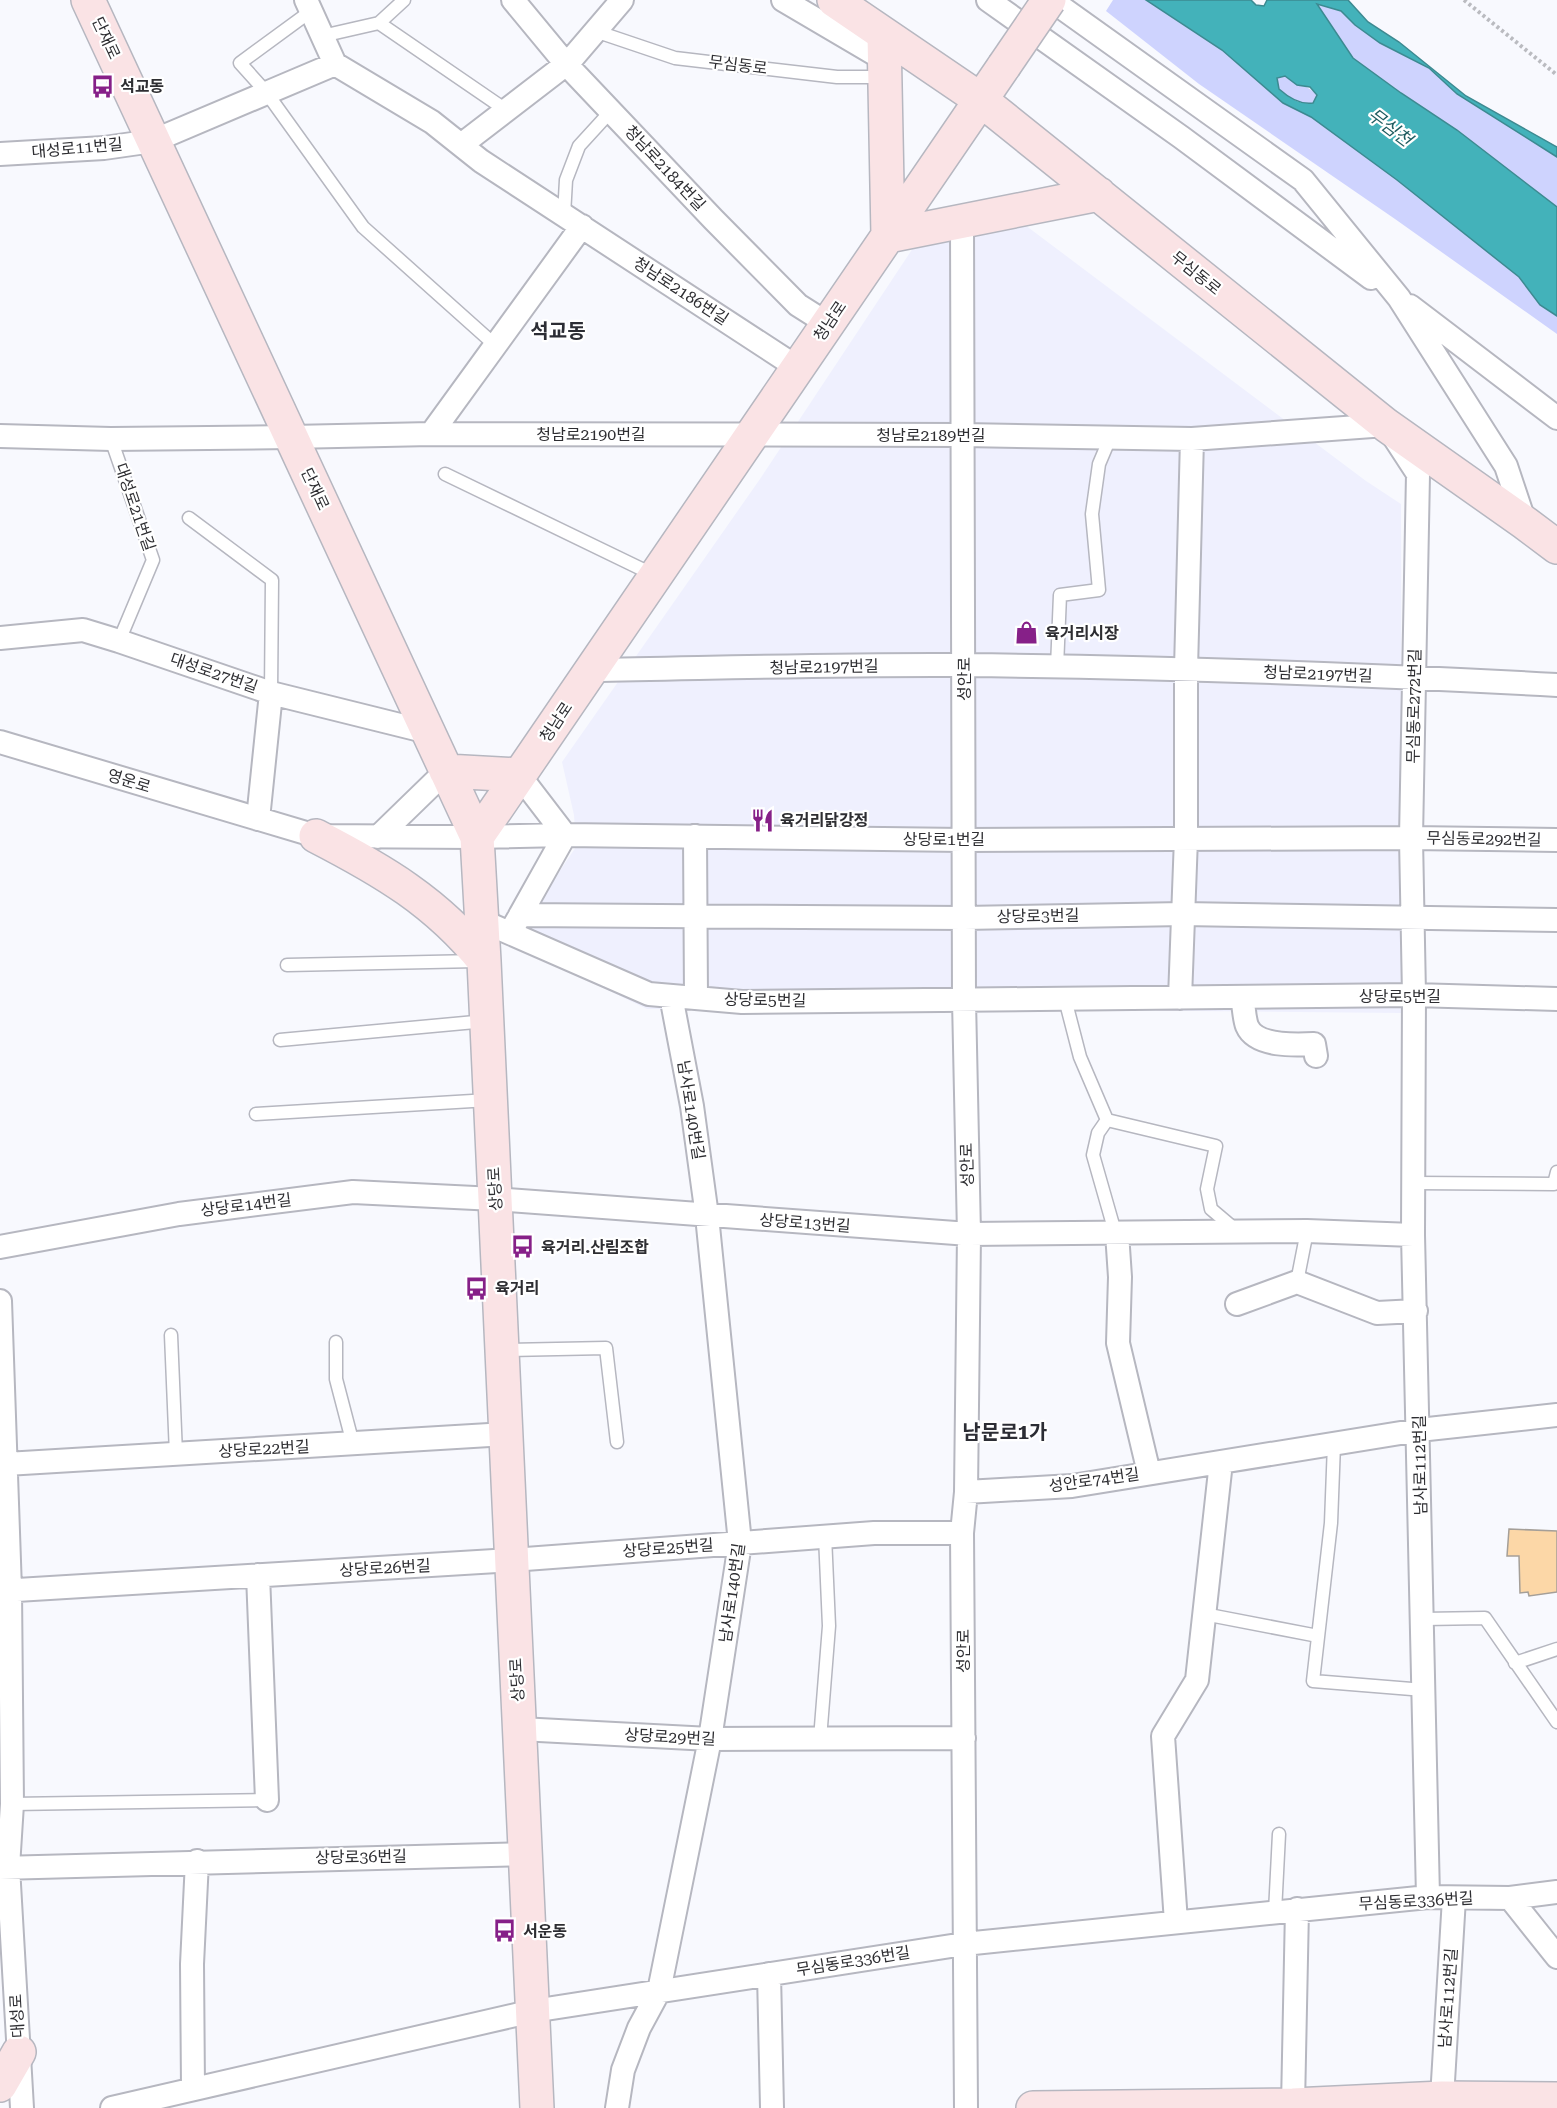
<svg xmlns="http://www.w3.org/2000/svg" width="1557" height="2108" font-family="'Roboto Serif','Noto Sans KR',serif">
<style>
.built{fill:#eff0fe}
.green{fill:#ced3fe}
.water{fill:#43b2ba;stroke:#3d8a91;stroke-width:1.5;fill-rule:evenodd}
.building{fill:#fcd7a7;stroke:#a59f98;stroke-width:1.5}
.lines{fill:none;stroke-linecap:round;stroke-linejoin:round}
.lane-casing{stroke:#b6b7c0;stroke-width:15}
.street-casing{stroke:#b6b7c0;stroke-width:26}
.secondary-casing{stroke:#b6b7c0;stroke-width:36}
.path{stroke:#babbc0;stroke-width:4;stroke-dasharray:3 3;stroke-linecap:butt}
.lane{stroke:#fff;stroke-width:12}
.street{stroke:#fff;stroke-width:22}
.secondary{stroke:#fae3e5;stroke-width:33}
.secondary-bridge-casing{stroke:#b6b7c0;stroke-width:36;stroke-linecap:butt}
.secondary-bridge{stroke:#fae3e5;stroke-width:33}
.labels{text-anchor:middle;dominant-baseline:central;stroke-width:4.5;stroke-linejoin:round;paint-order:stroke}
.street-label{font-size:16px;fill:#2e2e32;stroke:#fff}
.poi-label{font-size:16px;font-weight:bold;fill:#2e2e32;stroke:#fff;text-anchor:start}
.water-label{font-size:18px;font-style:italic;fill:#1e5c60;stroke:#fff}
.quarter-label{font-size:20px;font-weight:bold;fill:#2c2d34;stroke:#fff}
</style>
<rect width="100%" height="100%" fill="#f8f9fe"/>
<path class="built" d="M1021,222L1366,481L1401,504L1402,1013L992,1009H647L529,952L525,922L576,847L574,815L562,762L760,479L917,242Z"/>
<path class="green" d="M1113,0H1146L1222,50L1283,103L1311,117L1397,180L1519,277L1540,305L1557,316V334L1395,219L1199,84L1106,11Z
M1316,3L1341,11L1355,25L1380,43L1429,68L1457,94L1557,157V207L1457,130L1401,93L1353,58Z
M1285,76C1296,84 1308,85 1317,95L1313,103C1303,105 1284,99 1279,88C1277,85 1277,81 1277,78Z"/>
<path class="water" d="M1146,0H1251L1256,5L1264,6L1267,0H1348L1368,22L1399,42L1466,96L1557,147V157L1457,94L1429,68L1380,43L1355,25L1341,11L1317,4L1353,58L1401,93L1457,130L1557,207V316L1540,305L1519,277L1397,180L1311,117L1283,103L1222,50ZM1285,76L1297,85L1310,87L1317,95L1313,103C1300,105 1289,98 1279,89L1277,78Z"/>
<path class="building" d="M1509,1529L1557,1531V1592L1529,1596L1528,1592L1520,1593L1519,1556H1507Z"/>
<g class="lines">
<defs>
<path id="lane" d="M311,11L240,63L266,92L363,227L495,345
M379,23L404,0
M595,31L675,58L837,77H884
M322,36L379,23L506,110
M564,215L566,180L579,146L611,111
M111,439L153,560L119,641
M445,474L654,575
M189,518L272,580L271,693
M1057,667L1060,595L1099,590L1092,514L1099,464L1110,438
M287,965L477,961
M1065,999L1080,1057L1107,1120
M280,1040L486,1021
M256,1114L489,1100
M1414,1183L1554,1184L1557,1172
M1115,1232L1093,1155L1098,1133L1107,1120L1216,1146L1207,1189L1211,1209L1237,1231
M1297,1282L1307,1231
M171,1335L176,1454
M336,1342V1379L353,1444
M504,1350L606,1348L617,1442
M1334,1444L1331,1523L1313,1681L1424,1690
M1204,1614L1318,1636
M1423,1619L1485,1618L1557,1722
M1515,1663L1557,1649
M820,1739L829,1626L825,1536
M12,1804L267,1800
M1275,1912L1279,1834"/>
<path id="street" d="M306,0L335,64L432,122L481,161L798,368
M513,0L566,64L713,219L798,305L828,324
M783,0L885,60
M988,0L1181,137L1371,278
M1051,0L1303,180L1399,298L1506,466L1525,523
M461,145L569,62L622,0
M0,154L104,148L153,141L335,64
M962,222L964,1000L969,1234L966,1492L962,1533L966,2108
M1410,306L1557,418
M431,434L582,226
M0,436L111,439L291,437L431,434L964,435L1192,439L1386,425L1418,474L1411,838L1414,995L1413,1235L1428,1897
M0,638L83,630L119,641L271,693L428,732
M591,670C716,668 840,664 965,665C1162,667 1360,674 1557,685
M0,742L316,836L477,837L565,835L963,840L1411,838L1557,840
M258,819L271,693
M695,836L696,998
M378,837L446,771
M520,915L964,918L1183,914L1557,920
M480,920L649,994L742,1002L1414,995L1557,999
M514,926L565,835L519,775
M1242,997C1244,1006 1244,1018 1247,1026C1256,1047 1295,1045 1314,1044L1316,1056
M1180,998L1186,838V669L1192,439
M1117,1233L1120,1277L1118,1343L1149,1473
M0,1247L179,1214L353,1192L495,1199L969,1234L1307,1231L1413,1235
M0,1301L10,1590L12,1804L8,1867L22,2108
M1237,1304L1297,1282L1377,1313L1416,1311
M6,1464L506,1434
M966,1492L1072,1486L1419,1430L1557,1415
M258,1575L267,1800
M0,1591L512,1560L874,1533H962
M520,1729L710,1739L964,1738
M0,1868L525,1854
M1510,1898L1557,1957
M1176,1922L1163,1736L1197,1680L1221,1462
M769,1974L772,2108
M193,2089L192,1964L197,1861
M1442,2098L1454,1898
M1293,2105L1297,1909
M112,2108L533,2011L964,1944L1428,1897L1510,1898L1557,1892
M617,2108L623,2070L639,2028L659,1991L710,1739L740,1543L707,1216L692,1106L671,996"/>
<path id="secondary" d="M88,0L477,837L484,961L537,2108
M834,0L981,100L1386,425L1525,523L1557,547
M884,35L888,236L1099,194
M446,771L519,775
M316,836C382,870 437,902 484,961
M477,837L1004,66
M0,2085L19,2052
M1033,2108L1293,2105L1442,2098L1557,2099"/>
</defs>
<use href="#lane" class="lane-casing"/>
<use href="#street" class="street-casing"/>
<use href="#secondary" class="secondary-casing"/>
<path class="path" d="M1464,0L1557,75"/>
<use href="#lane" class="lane"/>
<use href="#street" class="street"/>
<use href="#secondary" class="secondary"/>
<defs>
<path id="secondary-bridge" d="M1004,66L1049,0"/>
</defs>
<use href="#secondary-bridge" class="secondary-bridge-casing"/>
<use href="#secondary-bridge" class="secondary-bridge"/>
</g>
<defs>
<symbol id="bus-bare" viewBox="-9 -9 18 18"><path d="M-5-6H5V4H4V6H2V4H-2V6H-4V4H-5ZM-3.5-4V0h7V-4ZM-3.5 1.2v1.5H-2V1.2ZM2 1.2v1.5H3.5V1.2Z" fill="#862088" stroke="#fff" stroke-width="2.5" paint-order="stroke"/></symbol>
<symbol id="shop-bare" viewBox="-9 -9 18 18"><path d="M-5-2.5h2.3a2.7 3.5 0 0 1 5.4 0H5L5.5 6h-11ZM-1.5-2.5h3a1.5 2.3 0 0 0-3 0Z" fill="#862088" stroke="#fff" stroke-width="2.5" paint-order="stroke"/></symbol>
<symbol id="restaurant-bare" viewBox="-9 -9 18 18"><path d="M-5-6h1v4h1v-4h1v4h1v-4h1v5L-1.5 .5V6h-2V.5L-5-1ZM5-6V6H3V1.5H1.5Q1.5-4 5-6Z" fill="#862088" stroke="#fff" stroke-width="2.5" paint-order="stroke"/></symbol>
</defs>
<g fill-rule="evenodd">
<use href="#bus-bare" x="86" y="70" width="33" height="33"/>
<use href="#shop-bare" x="1010" y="616" width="33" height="33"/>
<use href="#restaurant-bare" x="746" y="804" width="33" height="33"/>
<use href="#bus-bare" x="506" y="1230" width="33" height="33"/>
<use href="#bus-bare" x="460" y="1272" width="33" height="33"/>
<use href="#bus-bare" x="488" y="1914" width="33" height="33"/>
</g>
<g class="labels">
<g class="street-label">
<text transform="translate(106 38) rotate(65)">단재로</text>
<text transform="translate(738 65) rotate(7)">무심동로</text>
<text transform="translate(77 148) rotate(-5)">대성로11번길</text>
<text transform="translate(665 168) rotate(47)">청남로2184번길</text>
<text transform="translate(1196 273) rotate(39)">무심동로</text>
<text transform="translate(681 291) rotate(33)">청남로2186번길</text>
<text transform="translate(830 321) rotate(-56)">청남로</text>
<text x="591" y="434">청남로2190번길</text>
<text x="931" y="435">청남로2189번길</text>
<text transform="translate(315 489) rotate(65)">단재로</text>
<text transform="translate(135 507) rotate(71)">대성로21번길</text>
<text transform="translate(824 667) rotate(-1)">청남로2197번길</text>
<text transform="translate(214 673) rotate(19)">대성로27번길</text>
<text transform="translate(1318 674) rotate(2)">청남로2197번길</text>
<text transform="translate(964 679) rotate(-90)">성안로</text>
<text transform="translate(1414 706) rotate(-89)">무심동로272번길</text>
<text transform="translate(556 722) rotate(-56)">청남로</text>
<text transform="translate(129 781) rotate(17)">영운로</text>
<text x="944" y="839">상당로1번길</text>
<text transform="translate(1484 839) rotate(1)">무심동로292번길</text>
<text transform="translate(1038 916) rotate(-1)">상당로3번길</text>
<text x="1400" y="996">상당로5번길</text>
<text transform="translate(765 1000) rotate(1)">상당로5번길</text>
<text transform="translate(691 1110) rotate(81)">남사로140번길</text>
<text transform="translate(967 1165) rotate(-91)">성안로</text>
<text transform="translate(495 1189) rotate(-93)">상당로</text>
<text transform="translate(246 1205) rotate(-7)">상당로14번길</text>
<text transform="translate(805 1223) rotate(4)">상당로13번길</text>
<text transform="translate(264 1449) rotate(-3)">상당로22번길</text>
<text transform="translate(1420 1465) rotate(-91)">남사로112번길</text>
<text transform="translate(1094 1480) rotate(-8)">성안로74번길</text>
<text transform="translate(668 1548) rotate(-4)">상당로25번길</text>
<text transform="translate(385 1568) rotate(-3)">상당로26번길</text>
<text transform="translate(732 1593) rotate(-82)">남사로140번길</text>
<text transform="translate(963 1651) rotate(-90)">성안로</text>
<text transform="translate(517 1680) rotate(-93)">상당로</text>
<text transform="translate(670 1737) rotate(3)">상당로29번길</text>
<text transform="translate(361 1857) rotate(-1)">상당로36번길</text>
<text transform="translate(1416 1901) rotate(-3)">무심동로336번길</text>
<text transform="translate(853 1961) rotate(-9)">무심동로336번길</text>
<text transform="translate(1448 1998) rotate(-86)">남사로112번길</text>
<text transform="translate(17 2016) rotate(-93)">대성로</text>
</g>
<g class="poi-label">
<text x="120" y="86">석교동</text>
<text x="1045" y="633">육거리시장</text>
<text x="780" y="820">육거리닭강정</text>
<text x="541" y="1247">육거리.산림조합</text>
<text x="495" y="1288">육거리</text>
<text x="523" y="1931">서운동</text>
</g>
<g class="water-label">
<text transform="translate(1390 127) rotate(37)">무심천</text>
</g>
<g class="quarter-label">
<text x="558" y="331">석교동</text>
<text x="1005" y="1432">남문로1가</text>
</g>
</g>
</svg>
